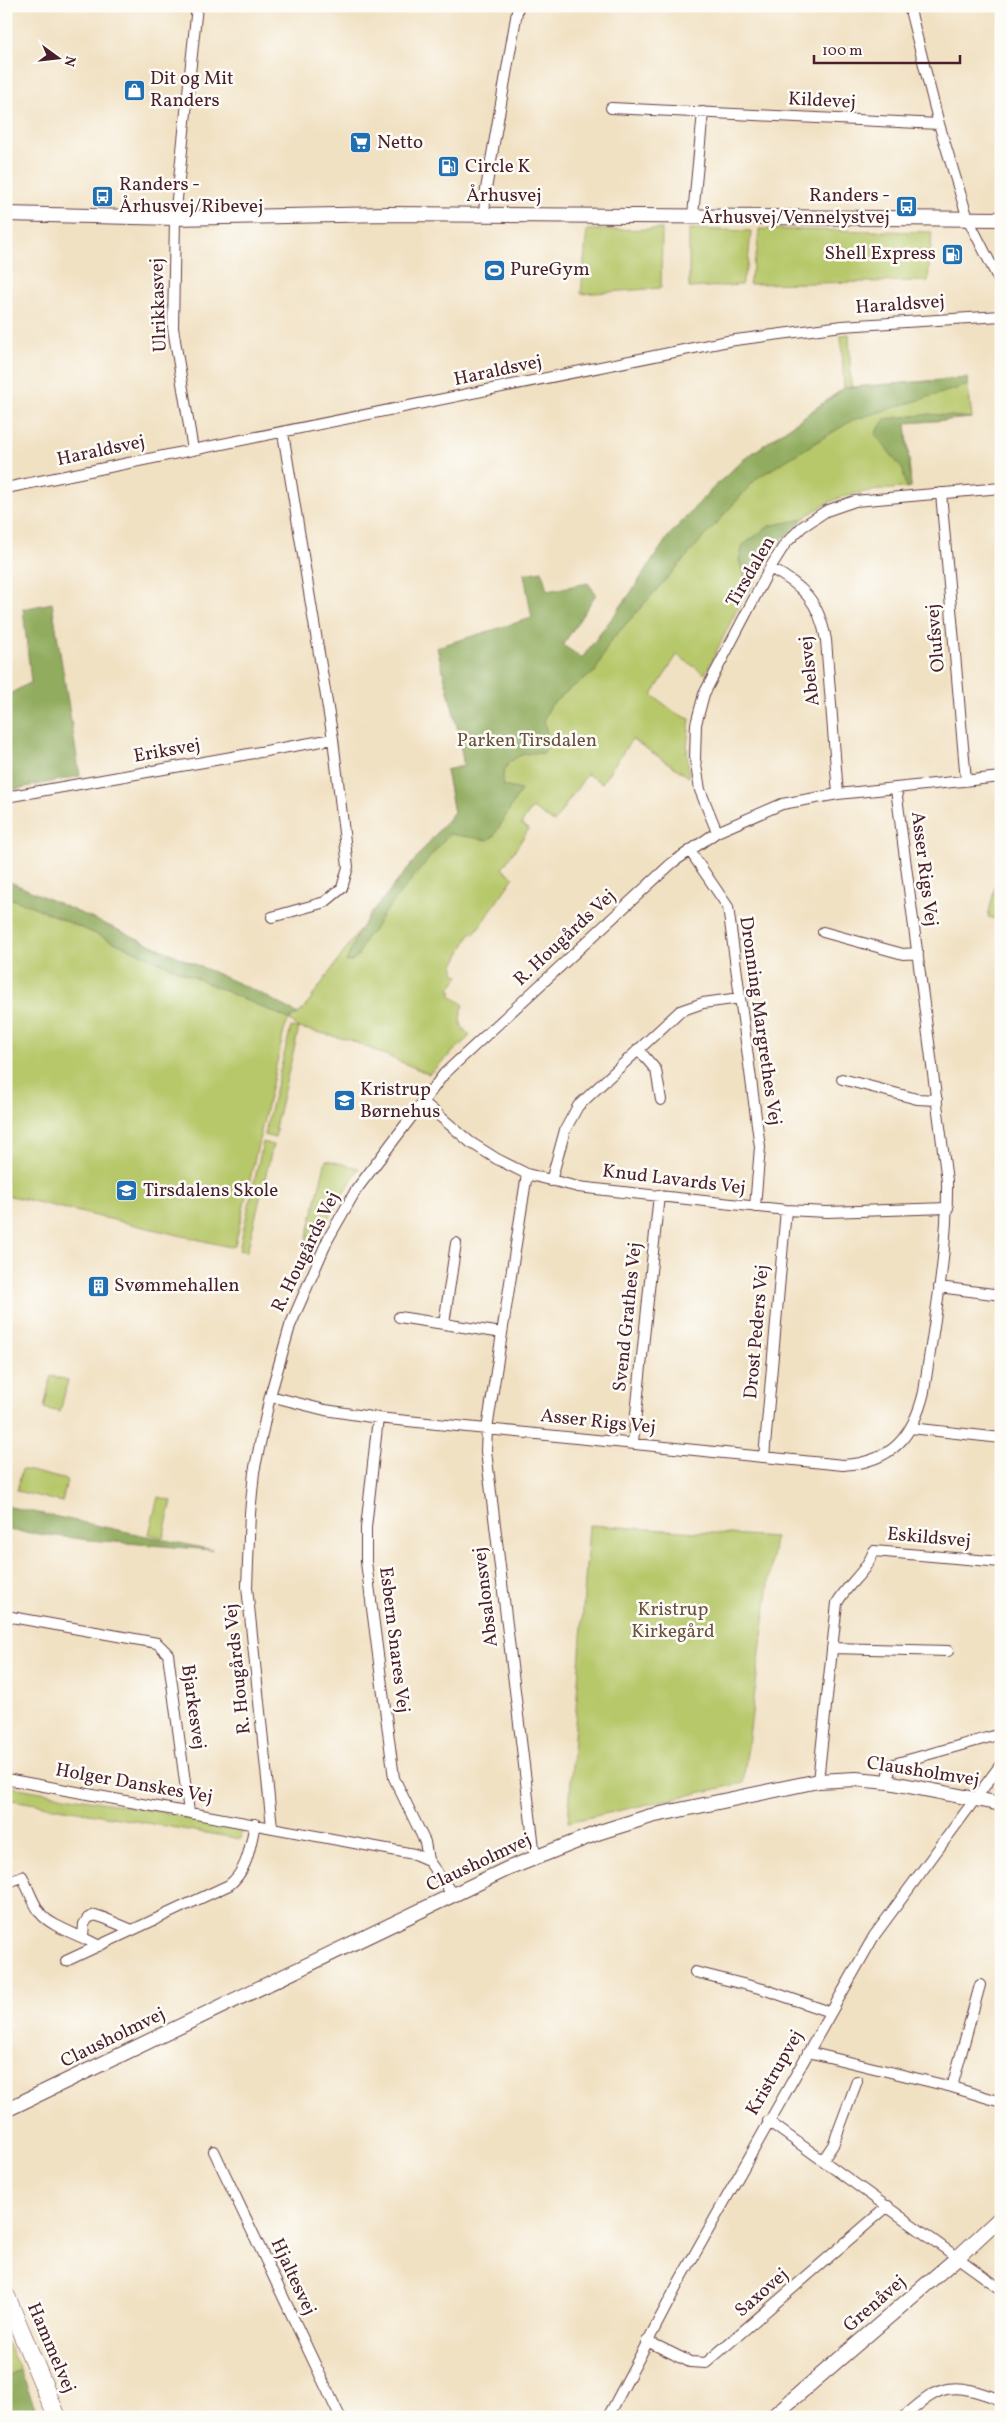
<svg xmlns="http://www.w3.org/2000/svg" width="1007" height="2423" font-family="Vollkorn,serif">
<style>
.green{fill:#b7c86b;stroke:#80744b}
.forest{fill:#91ac5f;stroke:#6e6645}
.lines{fill:none;stroke-linecap:round;stroke-linejoin:round}
.street-casing{stroke:#633c42;stroke-width:12}
.secondary-casing{stroke:#633c42;stroke-width:16}
.highway-casing{stroke:#633c42;stroke-width:19}
.street{stroke:#fff;stroke-width:10}
.secondary{stroke:#fff;stroke-width:14}
.highway{stroke:#fff;stroke-width:18}
.labels{text-anchor:middle;dominant-baseline:central;stroke-width:5;stroke-linejoin:round;paint-order:stroke}
.poi-label{font-size:19px;fill:#4a1f2b;stroke:#fdfcf7;text-anchor:start}
.street-label{font-size:19px;fill:#4a1f2b;stroke:#fdfcf7}
.park-label{font-size:19px;fill:#6b523e;stroke:#fdfcf7}
</style>
<rect width="100%" height="100%" fill="#fdfcf7"/>
<filter id="ink" filterUnits="userSpaceOnUse"><feTurbulence type="fractalNoise" baseFrequency=".02" numOctaves="2"/><feDisplacementMap in="SourceGraphic" scale="10" xChannelSelector="R" yChannelSelector="G"/><feConvolveMatrix kernelMatrix="1 2 1 2 8 2 1 2 1" color-interpolation-filters="sRGB"/></filter>
<filter id="wash" filterUnits="userSpaceOnUse"><feTurbulence type="fractalNoise" baseFrequency=".0096" numOctaves="4" result="noise"/><feDisplacementMap in="SourceGraphic" scale="20" xChannelSelector="R" yChannelSelector="G"/><feGaussianBlur stdDeviation="1.12" result="paint"/><feColorMatrix in="noise" values="0 0 0 0 0 0 0 0 0 0 0 0 0 0 0 0 0 1.4 0 .05"/><feComposite in="paint" operator="in"/></filter>
<g filter="url(#wash)">
<rect width="100%" height="100%" fill="#f1e1c3"/>
<path class="green" d="M662,229L661,288L581,294L587,230Z
M689,229L751,231L748,263L741,285L689,288Z
M759,229L932,232L928,281L749,284L757,251Z
M849,334L851,387L967,378L972,418L906,423L911,487C887,490 862,490 839,498C768,525 738,611 705,674L677,655L652,695L676,713L690,719L687,747L689,777L632,739L602,783L587,774L554,822L532,808L521,824L529,829L502,869L514,877L474,934L471,933L453,967L455,969L453,972L459,976L449,990L452,992L450,995L464,1005C458,1019 459,1025 470,1036L429,1074L350,1040L299,1028L275,1128L277,1129L275,1138L264,1135L291,1027L298,1028L289,1019L284,1031L235,1245L230,1247L6,1195V897L32,906L289,1019L302,1011L371,914L454,812L446,770L464,766L458,730L437,647L455,644L563,684L630,594L668,537L711,490L743,460L844,388L841,335Z
M997,877L1001,878V920L988,917Z
M263,1142L273,1145L247,1252L239,1250Z
M326,1160L359,1168L327,1220L304,1266L300,1265Z
M51,1376L68,1380L60,1412L44,1408Z
M22,1469L67,1480L62,1502L17,1491Z
M158,1497L172,1501L163,1538L149,1534Z
M589,1525L775,1537L743,1783L568,1822Z
M6,1786L232,1824L242,1831L241,1839L6,1799Z
M6,2341L20,2370L6,2378Z"/>
<path class="forest" d="M967,378L968,385L853,420L757,478L609,643L595,672L571,688L551,705L544,719C546,732 551,742 543,754C523,749 497,763 504,786L521,790L494,836L488,840L449,834L382,916L373,932L367,936L358,956L352,961L346,962L358,933L371,914L454,812L446,770L464,766L458,730L437,647L532,618L524,574L542,571L547,591L588,583L596,594L563,645L582,658L630,594L668,537L711,490L743,460L845,388Z
M930,414L972,418L906,423L911,487L906,488L903,470L875,434L885,419Z
M803,519L775,547L749,591L739,560L743,545L769,526Z
M52,603L80,776L6,791V696L31,682L23,609Z
M6,880L260,993L298,1014L289,1019L32,906L6,897Z
M6,1506L212,1550L90,1540L6,1530Z
M20,2370L39,2417H6V2378Z"/>
</g>
<g filter="url(#ink)">
<g class="lines">
<defs>
<path id="street" d="M909,6L939,124L968,219L1001,284
M611,108L939,124
M484,215L486,189L518,6
M693,215L703,112
M193,450L173,328L175,218L197,6
M6,488L728,341L842,326L1001,316
M941,493L966,781
M770,568C804,586 819,602 826,640L838,794
M6,797L333,739
M717,832L700,790L695,759L696,724L704,694L770,568L785,544L802,527L826,511L855,501L1001,488
M690,851L728,907L760,1147L755,1207
M272,917L325,902L342,888L348,867L333,739L283,433
M823,932L903,954L918,953
M638,1049L656,1070L661,1100
M842,1079L917,1099L937,1100
M422,1101L470,1142L497,1159L527,1174L578,1187L786,1210L827,1212L948,1208
M527,1174L487,1429L486,1451L535,1856
M551,1181L565,1130L578,1106L680,1011L703,1003L740,998
M939,1287L1001,1295
M399,1317L502,1333
M444,1324L456,1243
M270,1396L325,1410L378,1418L843,1465C892,1462 913,1437 924,1392C934,1322 948,1252 947,1181L896,789
M378,1418L366,1528V1562L394,1778L425,1842L428,1860
M911,1428L1001,1438
M633,1442L659,1195
M764,1457L786,1210
M6,1616L157,1643L168,1654L189,1812
M832,1648L948,1651
M6,1779L414,1854L428,1860L453,1895
M818,1781L837,1603C849,1582 864,1575 874,1551L1001,1562
M888,1782L890,1765L1001,1734
M272,1827L247,1587L250,1513L254,1472L270,1396L290,1326L328,1239L356,1190L444,1074L672,863L717,832L782,804L838,794L1001,777
M6,1884L22,1876C28,1888 33,1904 41,1914C51,1927 83,1936 99,1946
M83,1936L84,1924L88,1918L95,1915L104,1918L132,1930
M66,1961L229,1885C248,1870 250,1846 255,1824
M695,1972L763,1989L830,2012
M808,2052L952,2087L1001,2102
M952,2087L980,1985
M768,2121L1001,2289
M214,2151L340,2417
M823,2160L833,2145L857,2081
M647,2341L690,2362L706,2363L888,2206
M608,2417L679,2282L874,1936L1001,1764
M904,2417C943,2382 952,2382 1001,2400"/>
<path id="secondary" d="M6,214L175,218L388,214L1001,219
M6,2110L507,1869L600,1832L651,1816L818,1781L856,1779L888,1782L1001,1804
M772,2417L958,2257L1001,2217"/>
<path id="highway" d="M6,2296L57,2417"/>
</defs>
<use href="#street" class="street-casing"/>
<use href="#secondary" class="secondary-casing"/>
<use href="#highway" class="highway-casing"/>
<use href="#street" class="street"/>
<use href="#secondary" class="secondary"/>
<use href="#highway" class="highway"/>
</g>
</g>
<defs>
<symbol id="shop-square" viewBox="-11 -11 22 22"><rect x="-9" y="-9" width="18" height="18" rx="4" fill="#1f6fb2" stroke="#fdfcf7"/><path d="M-5-2.5h2.3a2.7 3.5 0 0 1 5.4 0H5L5.5 6h-11ZM-1.5-2.5h3a1.5 2.3 0 0 0-3 0Z" fill="#fff"/></symbol>
<symbol id="supermarket-square" viewBox="-11 -11 22 22"><rect x="-9" y="-9" width="18" height="18" rx="4" fill="#1f6fb2" stroke="#fdfcf7"/><path d="M-6-5.5h2.5l.6 2H6L4.5 2H-2.5L-4.4-4H-6ZM-1.5 3.2a1.3 1.3 0 1 0 .1 0ZM3 3.2a1.3 1.3 0 1 0 .1 0Z" fill="#fff"/></symbol>
<symbol id="fuel-square" viewBox="-11 -11 22 22"><rect x="-9" y="-9" width="18" height="18" rx="4" fill="#1f6fb2" stroke="#fdfcf7"/><path d="M-5.5-6h7V0h2V4h1.3V-2.5L3-4.5l.8-.8L6-3V5H2.5V1h-1V6h-7ZM-4.2-4.7v3.2H.2V-4.7Z" fill="#fff"/></symbol>
<symbol id="bus-square" viewBox="-11 -11 22 22"><rect x="-9" y="-9" width="18" height="18" rx="4" fill="#1f6fb2" stroke="#fdfcf7"/><path d="M-5-6H5V4H4V6H2V4H-2V6H-4V4H-5ZM-3.5-4V0h7V-4ZM-3.5 1.2v1.5H-2V1.2ZM2 1.2v1.5H3.5V1.2Z" fill="#fff"/></symbol>
<symbol id="stadium-square" viewBox="-11 -11 22 22"><rect x="-9" y="-9" width="18" height="18" rx="4" fill="#1f6fb2" stroke="#fdfcf7"/><path d="M0-5a6.5 5 0 1 0 0 10a6.5 5 0 1 0 0-10ZM-3.5-1.8h7v3.6h-7Z" fill="#fff"/></symbol>
<symbol id="school-square" viewBox="-11 -11 22 22"><rect x="-9" y="-9" width="18" height="18" rx="4" fill="#1f6fb2" stroke="#fdfcf7"/><path d="M0-5L7-2L0 1L-7-2ZM-4 1L0 2.5L4 1V4Q0 6-4 4Z" fill="#fff"/></symbol>
<symbol id="building-square" viewBox="-11 -11 22 22"><rect x="-9" y="-9" width="18" height="18" rx="4" fill="#1f6fb2" stroke="#fdfcf7"/><path d="M-4-6H4V6H1V3H-1V6H-4ZM-2.5-4.3h1.7v1.8h-1.7ZM.8-4.3h1.7v1.8H.8ZM-2.5-1h1.7V.8h-1.7ZM.8-1h1.7V.8H.8Z" fill="#fff"/></symbol>
</defs>
<g fill-rule="evenodd">
<use href="#shop-square" x="122" y="78" width="25" height="25"/>
<use href="#supermarket-square" x="348" y="130" width="25" height="25"/>
<use href="#fuel-square" x="436" y="154" width="25" height="25"/>
<use href="#bus-square" x="90" y="184" width="25" height="25"/>
<use href="#bus-square" x="894" y="194" width="25" height="25"/>
<use href="#fuel-square" x="940" y="242" width="25" height="25"/>
<use href="#stadium-square" x="482" y="258" width="25" height="25"/>
<use href="#school-square" x="332" y="1088" width="25" height="25"/>
<use href="#school-square" x="114" y="1178" width="25" height="25"/>
<use href="#building-square" x="86" y="1274" width="25" height="25"/>
</g>
<g class="labels">
<g class="poi-label">
<text x="150" y="79">Dit og Mit<tspan x="150" dy="22">Randers</tspan></text>
<text x="377" y="143">Netto</text>
<text x="465" y="167">Circle K</text>
<text x="119" y="185">Randers -<tspan x="119" dy="22">Århusvej/Ribevej</tspan></text>
<text x="890" y="196" text-anchor="end">Randers -<tspan x="890" dy="22">Århusvej/Vennelystvej</tspan></text>
<text x="936" y="254" text-anchor="end">Shell Express</text>
<text x="510" y="270">PureGym</text>
<text x="360" y="1090">Kristrup<tspan x="360" dy="22">Børnehus</tspan></text>
<text x="143" y="1191">Tirsdalens Skole</text>
<text x="114" y="1286">Svømmehallen</text>
</g>
<g class="street-label">
<text transform="translate(822 101) rotate(3)">Kildevej</text>
<text x="504" y="196">Århusvej</text>
<text transform="translate(159 305) rotate(-92)">Ulrikkasvej</text>
<text transform="translate(900 305) rotate(-4)">Haraldsvej</text>
<text transform="translate(498 371) rotate(-12)">Haraldsvej</text>
<text transform="translate(101 451) rotate(-12)">Haraldsvej</text>
<text transform="translate(751 572) rotate(-60)">Tirsdalen</text>
<text transform="translate(936 638) rotate(-95)">Olufsvej</text>
<text transform="translate(810 671) rotate(-96)">Abelsvej</text>
<text transform="translate(167 751) rotate(-10)">Eriksvej</text>
<text transform="translate(924 869) rotate(83)">Asser Rigs Vej</text>
<text transform="translate(565 938) rotate(-43)">R. Hougårds Vej</text>
<text transform="translate(760 1021) rotate(82)">Dronning Margrethes Vej</text>
<text transform="translate(674 1180) rotate(7)">Knud Lavards Vej</text>
<text transform="translate(306 1252) rotate(-64)">R. Hougårds Vej</text>
<text transform="translate(628 1317) rotate(-84)">Svend Grathes Vej</text>
<text transform="translate(757 1332) rotate(-85)">Drost Peders Vej</text>
<text transform="translate(598 1422) rotate(6)">Asser Rigs Vej</text>
<text transform="translate(929 1538) rotate(5)">Eskildsvej</text>
<text transform="translate(486 1597) rotate(-97)">Absalonsvej</text>
<text transform="translate(394 1640) rotate(83)">Esbern Snares Vej</text>
<text transform="translate(238 1669) rotate(-96)">R. Hougårds Vej</text>
<text transform="translate(193 1707) rotate(82)">Bjarkesvej</text>
<text transform="translate(923 1772) rotate(9)">Clausholmvej</text>
<text transform="translate(134 1784) rotate(10)">Holger Danskes Vej</text>
<text transform="translate(479 1863) rotate(-25)">Clausholmvej</text>
<text transform="translate(113 2038) rotate(-26)">Clausholmvej</text>
<text transform="translate(775 2073) rotate(-60)">Kristrupvej</text>
<text transform="translate(293 2277) rotate(65)">Hjaltesvej</text>
<text transform="translate(762 2293) rotate(-41)">Saxovej</text>
<text transform="translate(875 2304) rotate(-41)">Grenåvej</text>
<text transform="translate(51 2348) rotate(67)">Hammelvej</text>
</g>
<g class="park-label">
<text x="527" y="741">Parken Tirsdalen</text>
<text x="673" y="1610">Kristrup<tspan x="673" dy="22">Kirkegård</tspan></text>
</g>
</g>
<rect width="1007" height="2423" fill="none" stroke="#fdfcf7" stroke-width="25"/>
<g transform="translate(58 58) rotate(105)" stroke="#fdfcf7" stroke-width="4" paint-order="stroke">
<path d="M0-4L9 19L0 12L-9 19Z" fill="#4a1f2b"/>
<text y="-8" font-size="14" font-weight="bold" text-anchor="middle" fill="#4a1f2b">N</text>
</g>
<path d="M814 55v8h146v-8" fill="none" stroke="#4a1f2b" stroke-width="2.5"/>
<text x="822" y="55" font-size="15" fill="#4a1f2b" stroke="#fdfcf7" stroke-width="4" paint-order="stroke">100 m</text>
</svg>
